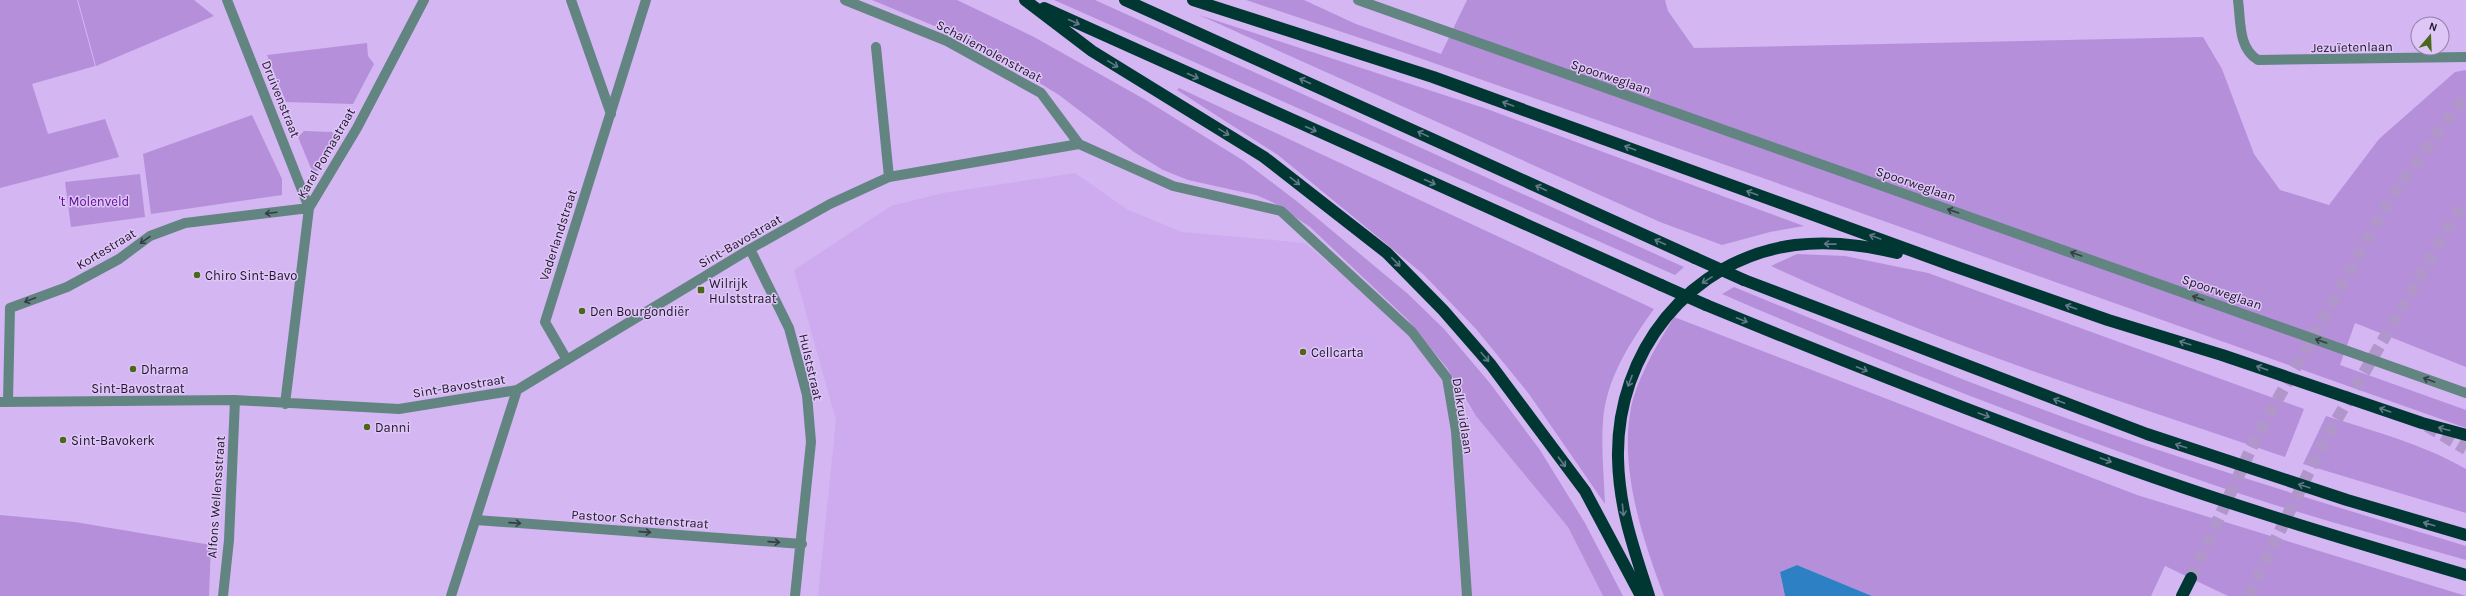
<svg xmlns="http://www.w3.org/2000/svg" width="2466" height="596" font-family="Karla,sans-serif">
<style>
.built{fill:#cdabee}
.green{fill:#b68fdb}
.water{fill:#2d80c3}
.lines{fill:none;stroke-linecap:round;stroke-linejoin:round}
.highway-tunnel{stroke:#b096cb;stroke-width:12;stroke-dasharray:12 6;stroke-linecap:butt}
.street{stroke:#628581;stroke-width:10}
.highway{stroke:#003733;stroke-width:12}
.highway-bridge{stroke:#003733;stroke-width:12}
.oneway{stroke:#64778b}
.oneway2{stroke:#383c49}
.poi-dot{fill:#4b6719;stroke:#dec6f7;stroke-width:1.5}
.labels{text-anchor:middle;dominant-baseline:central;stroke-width:3;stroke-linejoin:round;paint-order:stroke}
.street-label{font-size:13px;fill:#21152b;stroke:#dec6f7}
.park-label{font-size:13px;fill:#630f95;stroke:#dec6f7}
.poi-label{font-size:13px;fill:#21152b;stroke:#dec6f7;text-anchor:start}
</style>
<rect width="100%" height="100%" fill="#d4b6f3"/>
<path class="built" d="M1075,173L1128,210L1182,232L1305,243L1419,341L1476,416L1568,527L1603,596H818L836,420L794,270L891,206L943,193Z"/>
<path class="green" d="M0,0H77L95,66L32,84L48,134L105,119L119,157L0,188Z
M78,0H194L214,16L96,66Z
M872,0H957L1034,37L1144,99L1244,161L1299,203L1408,294L1444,329L1489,382L1540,450L1585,523L1623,596H1603L1568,527L1476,416L1447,368L1407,319L1310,227L1274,203L1256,195L1188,180L1163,170L1134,152L1059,95L996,56L944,30Z
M1054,0H1095L1684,267L1675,275Z
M1246,0H1304L1356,24L1441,54L1467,0H1665L1668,11L1694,48L2203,37L2222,69L2254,154L2280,190L2329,205L2379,139L2455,72L2466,70V367L2355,323L2340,365L2466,410V428L1760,177L1408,54Z
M1199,15L1487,109L1804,226L1770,232L1722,245L1660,222Z
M367,43L368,56L374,64L353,104L286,102L267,55Z
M1179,88L1654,309C1630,342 1606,379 1603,421C1601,448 1604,477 1605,504L1529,394L1476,329L1423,274L1278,155L1177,90Z
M252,115L282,179V195L151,214L143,154Z
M304,131L332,132L336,137L318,171H312L298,137Z
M140,174L145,217L71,227L65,182Z
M1797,254L1845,256L1928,273L2304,409L2285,457C2111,398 1937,343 1771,266Z
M1734,287C1858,338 1982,389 2108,433C2227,474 2346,510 2466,546V560C2381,536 2295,513 2211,484C2047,428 1882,363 1722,294Z
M1674,317L2137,495L2466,596H2228L2165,566L2151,596H1872L1797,565L1780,572L1785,596H1664C1643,541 1619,468 1631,408C1637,378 1658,343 1674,317Z
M2326,416C2373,431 2423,444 2466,469V513L2303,464Z
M0,515L75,522L211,545L209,596H0Z"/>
<path class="water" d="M1797,565L1872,596H1785L1780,572Z"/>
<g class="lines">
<path class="highway-tunnel" d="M2427,426L2466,449
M2191,578L2256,438L2390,199L2466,94
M2248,596L2322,445L2450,225L2466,202"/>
<path class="street" d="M571,0L611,114
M845,0L947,41L1041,93L1079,144L1173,186L1281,211L1412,332L1447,378L1456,431L1467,596
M1358,0L2466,393
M2238,0C2241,22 2238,48 2258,60L2466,57
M876,47L889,177
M750,249L789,328L807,395L811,442L795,596
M567,360L545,322L646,0
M8,401L10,308L67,287L119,259L150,236L185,223L309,208L227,0
M0,402L235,400L399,409L517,390L750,249L830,204L889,177L1079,144
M285,404L309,208L357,128L424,0
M476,520L802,544
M223,596L229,540L235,400
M451,596L517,390"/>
<path class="highway" d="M1025,0L1092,51L1264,157L1387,253L1443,310L1491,365L1585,491L1641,596
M1125,0L1695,258
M1193,0L1433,77L1951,265L2108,320L2222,355L2422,423L2466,435
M1044,8L1661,285
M1744,280L2147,434L2347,500L2466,535
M1706,305C1847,363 1989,419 2133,470C2243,509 2354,542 2466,575
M1649,596C1634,549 1619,509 1618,458C1616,353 1689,259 1795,245C1828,241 1864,245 1897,253
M2182,596L2191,578"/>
<path class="highway-bridge" d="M1695,258L1744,280
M1661,285L1706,305"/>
</g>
<defs><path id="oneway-shaft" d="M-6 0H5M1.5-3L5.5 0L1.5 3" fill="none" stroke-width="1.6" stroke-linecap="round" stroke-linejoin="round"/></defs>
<g class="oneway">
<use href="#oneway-shaft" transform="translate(1074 22) rotate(24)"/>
<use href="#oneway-shaft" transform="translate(1113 64) rotate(31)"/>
<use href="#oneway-shaft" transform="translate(1193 76) rotate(24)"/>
<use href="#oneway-shaft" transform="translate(1305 81) rotate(-156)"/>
<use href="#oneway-shaft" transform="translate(1508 104) rotate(-160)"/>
<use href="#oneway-shaft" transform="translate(1311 129) rotate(24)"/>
<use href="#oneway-shaft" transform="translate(1224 132) rotate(31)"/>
<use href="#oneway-shaft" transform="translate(1423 134) rotate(-155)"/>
<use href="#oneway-shaft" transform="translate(1630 148) rotate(-160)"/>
<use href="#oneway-shaft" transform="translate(1295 181) rotate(38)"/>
<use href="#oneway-shaft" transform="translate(1430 182) rotate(24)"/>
<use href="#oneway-shaft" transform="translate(1541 188) rotate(-155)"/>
<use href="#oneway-shaft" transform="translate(1752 193) rotate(-160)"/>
<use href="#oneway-shaft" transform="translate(1875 237) rotate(-160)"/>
<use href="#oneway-shaft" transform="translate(1660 242) rotate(-155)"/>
<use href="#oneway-shaft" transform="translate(1830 244) rotate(-179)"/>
<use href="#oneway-shaft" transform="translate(1396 262) rotate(46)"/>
<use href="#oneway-shaft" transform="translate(1707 280) rotate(148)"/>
<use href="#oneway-shaft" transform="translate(2071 307) rotate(-161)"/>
<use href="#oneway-shaft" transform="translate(1742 320) rotate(22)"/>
<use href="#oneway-shaft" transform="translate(2185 343) rotate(-163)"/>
<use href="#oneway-shaft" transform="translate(1485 357) rotate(49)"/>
<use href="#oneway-shaft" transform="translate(2262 368) rotate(-161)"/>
<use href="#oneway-shaft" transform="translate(1862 369) rotate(22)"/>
<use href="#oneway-shaft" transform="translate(1630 381) rotate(111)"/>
<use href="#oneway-shaft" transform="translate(2059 401) rotate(-159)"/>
<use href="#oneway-shaft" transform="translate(2385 410) rotate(-161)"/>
<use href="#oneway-shaft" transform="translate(1984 415) rotate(20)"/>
<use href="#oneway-shaft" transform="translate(2444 429) rotate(-165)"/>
<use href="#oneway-shaft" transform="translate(2181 446) rotate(-162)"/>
<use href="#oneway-shaft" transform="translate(2106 460) rotate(20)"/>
<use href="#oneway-shaft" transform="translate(1562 462) rotate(53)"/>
<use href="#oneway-shaft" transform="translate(2304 486) rotate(-162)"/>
<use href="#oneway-shaft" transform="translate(1623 510) rotate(84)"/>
<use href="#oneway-shaft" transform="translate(2429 524) rotate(-164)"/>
</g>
<g class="oneway2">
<use href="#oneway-shaft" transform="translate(1953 211) rotate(-161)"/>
<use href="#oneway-shaft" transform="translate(271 213) rotate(173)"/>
<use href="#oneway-shaft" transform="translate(145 240) rotate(145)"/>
<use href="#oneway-shaft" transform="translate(2076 254) rotate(-161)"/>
<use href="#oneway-shaft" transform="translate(2198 298) rotate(-161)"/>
<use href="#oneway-shaft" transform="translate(30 300) rotate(159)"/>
<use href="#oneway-shaft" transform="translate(2321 341) rotate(-161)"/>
<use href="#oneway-shaft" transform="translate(2429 380) rotate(-160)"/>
<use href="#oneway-shaft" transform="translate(515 523) rotate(4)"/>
<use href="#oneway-shaft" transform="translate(645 532) rotate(4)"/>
<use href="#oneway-shaft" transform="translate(774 542) rotate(4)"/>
</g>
<g class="poi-dot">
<circle cx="197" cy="275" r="4"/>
<rect x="697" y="286" width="8" height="8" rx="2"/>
<circle cx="582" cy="311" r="4"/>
<circle cx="1303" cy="352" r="4"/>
<circle cx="133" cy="369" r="4"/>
<circle cx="367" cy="427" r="4"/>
<circle cx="63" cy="440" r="4"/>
</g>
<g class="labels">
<g class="street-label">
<text transform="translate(2352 47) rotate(-1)">Jezuïetenlaan</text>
<text transform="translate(989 51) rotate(28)">Schaliemolenstraat</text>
<text transform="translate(1611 77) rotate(19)">Spoorweglaan</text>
<text transform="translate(281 99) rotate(68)">Druivenstraat</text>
<text transform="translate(326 153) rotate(-60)">Karel Pomastraat</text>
<text transform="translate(1916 184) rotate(19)">Spoorweglaan</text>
<text transform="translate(558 235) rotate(-72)">Vaderlandstraat</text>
<text transform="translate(740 241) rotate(-30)">Sint-Bavostraat</text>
<text transform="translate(106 249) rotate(-31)">Kortestraat</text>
<text transform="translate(2222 292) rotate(19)">Spoorweglaan</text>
<text transform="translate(811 367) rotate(77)">Hulststraat</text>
<text transform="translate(459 386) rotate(-9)">Sint-Bavostraat</text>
<text x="138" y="388">Sint-Bavostraat</text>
<text transform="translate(1463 416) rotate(81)">Dalkruidlaan</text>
<text transform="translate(216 497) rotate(-86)">Alfons Wellensstraat</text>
<text transform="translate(640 519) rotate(4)">Pastoor Schattenstraat</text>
</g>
<g class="park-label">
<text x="94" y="201">'t Molenveld</text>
</g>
<g class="poi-label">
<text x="205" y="275">Chiro Sint-Bavo</text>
<text x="709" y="283">Wilrijk<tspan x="709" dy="15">Hulststraat</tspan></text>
<text x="590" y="311">Den Bourgondiër</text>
<text x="1311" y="352">Cellcarta</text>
<text x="141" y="369">Dharma</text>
<text x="375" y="427">Danni</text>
<text x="71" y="440">Sint-Bavokerk</text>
</g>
</g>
<g transform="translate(2430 36) rotate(19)"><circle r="19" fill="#dec6f7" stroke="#927fa5"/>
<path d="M0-3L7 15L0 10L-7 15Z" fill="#4b6719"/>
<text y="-6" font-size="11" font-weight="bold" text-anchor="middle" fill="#21152b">N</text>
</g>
</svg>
